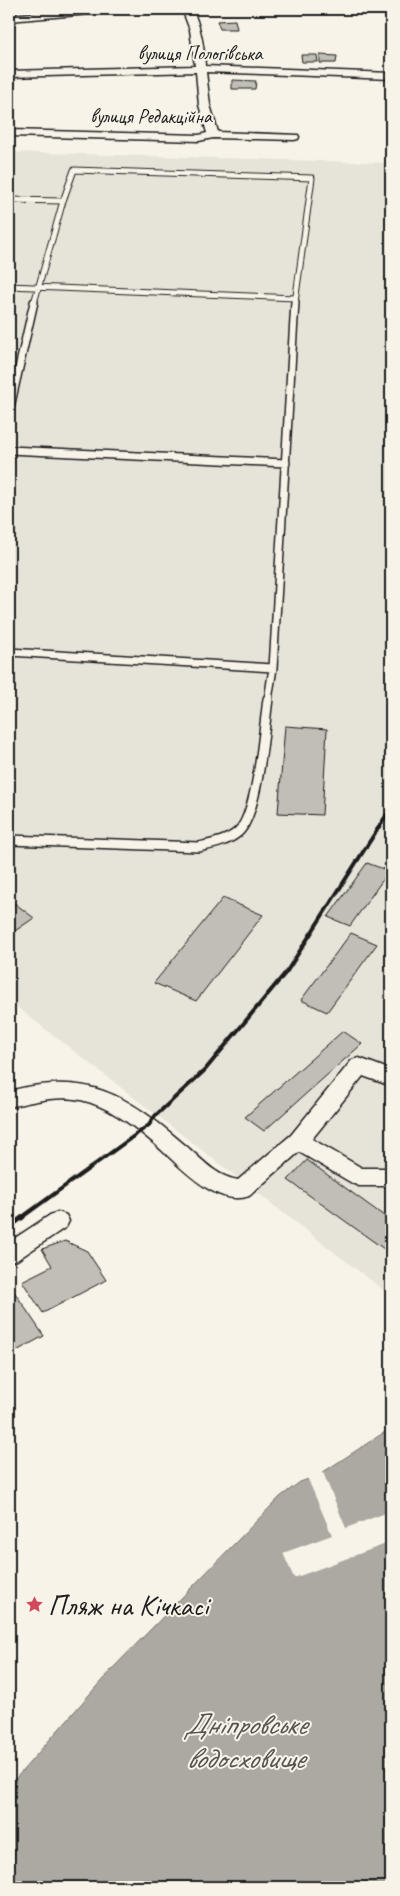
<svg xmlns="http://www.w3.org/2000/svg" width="400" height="1896" font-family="Caveat,sans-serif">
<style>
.built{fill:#e6e3d9}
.water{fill:#aca9a2;stroke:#72716c}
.pier{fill:#f7f3e8}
.building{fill:#c0beb5;stroke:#1c1c1c}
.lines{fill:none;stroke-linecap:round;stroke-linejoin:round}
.lane-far2-casing{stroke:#1c1c1c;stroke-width:7}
.lane-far1-casing{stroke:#1c1c1c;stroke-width:10}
.lane-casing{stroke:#1c1c1c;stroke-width:12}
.street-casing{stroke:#1c1c1c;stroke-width:3}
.lane-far2{stroke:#f7f3e8;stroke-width:5}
.lane-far1{stroke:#f7f3e8;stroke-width:7}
.lane{stroke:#f7f3e8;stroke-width:9}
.street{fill:#f7f3e8;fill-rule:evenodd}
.rail-far1{stroke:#1c1c1c;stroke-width:4}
.rail{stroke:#1c1c1c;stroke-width:5}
.labels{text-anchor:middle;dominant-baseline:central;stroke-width:4;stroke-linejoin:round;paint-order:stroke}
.far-street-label{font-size:20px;fill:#1c1c1c;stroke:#f7f3e8}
.near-poi-label{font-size:29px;fill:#1c1c1c;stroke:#f7f3e8;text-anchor:start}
.near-water-label{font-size:30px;font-style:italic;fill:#565452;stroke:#f7f3e8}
</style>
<rect width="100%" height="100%" fill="#f7f3e8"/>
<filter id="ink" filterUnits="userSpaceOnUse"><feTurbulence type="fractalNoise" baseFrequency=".02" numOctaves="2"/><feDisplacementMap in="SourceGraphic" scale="10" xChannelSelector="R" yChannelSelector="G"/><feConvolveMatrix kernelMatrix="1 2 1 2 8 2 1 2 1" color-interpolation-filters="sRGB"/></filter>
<g filter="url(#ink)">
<path class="built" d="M9,152L391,163V1296L9,1001Z"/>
<path class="water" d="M391,1428V1887H9V1786L111,1670L280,1497L300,1482L317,1476Z"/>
<path class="pier" d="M322,1470L346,1528L391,1511V1542L294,1578L283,1553L332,1535L307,1477Z"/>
<path class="building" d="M235,20L237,29H220L217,21Z
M301,55H317L318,62H302Z
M320,55L337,56L336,63H320Z
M232,80L256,81L255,89H232Z
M285,726L327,729L322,815L278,813Z
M367,863L389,871L350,926L328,917Z
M223,898L263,915L196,1001L154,983Z
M9,899L34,918L9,935Z
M351,933L377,944L327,1012L301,1000Z
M343,1031L362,1044L264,1131L245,1117Z
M307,1160L391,1221V1254L288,1180Z
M65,1241L87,1251L106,1280L43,1313L22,1281L52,1266L42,1249Z
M11,1287L44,1336L9,1355V1289Z"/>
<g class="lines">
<defs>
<path id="lane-far2" d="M9,200L63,201L74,170L312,178L295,303
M9,286L295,298
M34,303L63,201"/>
<path id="lane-far1" d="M9,412L34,302
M9,450L286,463
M9,652L273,668L295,302
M268,700L273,668"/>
<path id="lane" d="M9,840L199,847C212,844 228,841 238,832C258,815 264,727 268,699"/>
<path id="street" d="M82,9H118L113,12L9,21V15Z
M182,9H192C201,27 204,46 205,66L391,73V79L206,72L210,105L218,132L298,135L299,137L298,139L294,140L213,138L199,141L9,136V130L199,135L207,133L199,105L196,72L9,77V71L195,66L190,30Z
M359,1058L391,1070V1086L363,1076L312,1139L362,1168H391V1186H359L352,1183L299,1152L249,1196C214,1209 175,1160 150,1140C130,1123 107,1106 81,1100C56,1095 33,1102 9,1107V1091C88,1071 126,1094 185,1145C203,1160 215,1176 238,1180L291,1135L352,1060Z
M58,1212L66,1215L69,1221L66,1227L17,1260L9,1262V1242L50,1215Z"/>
</defs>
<use href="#lane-far2" class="lane-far2-casing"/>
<use href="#lane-far1" class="lane-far1-casing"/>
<use href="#lane" class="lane-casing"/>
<use href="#street" class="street-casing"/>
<use href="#lane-far2" class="lane-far2"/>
<use href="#lane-far1" class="lane-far1"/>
<use href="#lane" class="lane"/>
<use href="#street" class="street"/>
<path class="rail-far1" d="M21,1218L149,1125L155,1116L205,1070L287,971L391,808"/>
<path class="rail" d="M9,1227L23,1217"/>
</g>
</g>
<defs>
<symbol id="sight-bare" viewBox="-9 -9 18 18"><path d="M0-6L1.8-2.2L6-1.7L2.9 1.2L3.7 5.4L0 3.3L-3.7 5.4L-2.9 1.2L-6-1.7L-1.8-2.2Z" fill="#d1495b" stroke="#f7f3e8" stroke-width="2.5" paint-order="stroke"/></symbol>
</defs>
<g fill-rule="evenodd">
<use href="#sight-bare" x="22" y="1592" width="25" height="25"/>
</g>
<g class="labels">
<g class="far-street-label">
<text x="200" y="53">вулиця Пологівська</text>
<text x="151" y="116">вулиця Редакційна</text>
</g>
<g class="near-poi-label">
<text x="48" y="1605">Пляж на Кічкасі</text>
</g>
<g class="near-water-label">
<text x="245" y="1724">Дніпровське<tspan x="245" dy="34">водосховище</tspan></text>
</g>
</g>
<rect width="400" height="1896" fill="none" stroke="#f7f3e8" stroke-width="30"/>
<rect x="15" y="15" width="370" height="1866" fill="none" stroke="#1c1c1c" stroke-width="2" filter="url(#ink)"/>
</svg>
